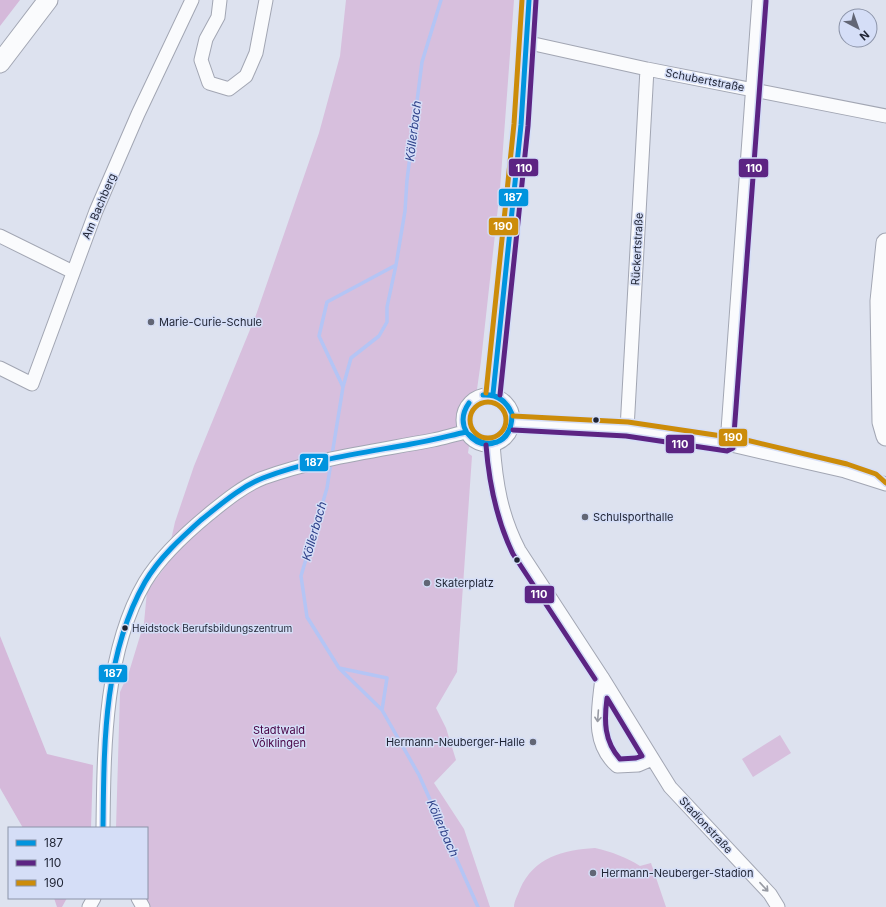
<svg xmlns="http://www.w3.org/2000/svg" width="886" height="907" font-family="Inter,sans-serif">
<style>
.green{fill:#d7bfdd}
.forest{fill:#d5b9da}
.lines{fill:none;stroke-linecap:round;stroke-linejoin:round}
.stream{stroke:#b4c5f5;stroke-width:3.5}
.street-casing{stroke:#a2a6b3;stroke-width:15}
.secondary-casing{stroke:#a2a6b3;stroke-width:21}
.street{stroke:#fafbfd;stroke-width:13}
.secondary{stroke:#fafbfd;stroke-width:19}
.bus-1-casing{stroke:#d5def7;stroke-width:8}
.bus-2-casing{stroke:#d5def7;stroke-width:8}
.bus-3-casing{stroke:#d5def7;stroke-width:8}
.bus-1{stroke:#0094de;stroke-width:5}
.bus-2{stroke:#5c2483;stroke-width:5}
.bus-3{stroke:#cc8c0a;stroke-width:5}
.oneway{stroke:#979aa3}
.poi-dot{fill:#626675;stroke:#d5def7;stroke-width:1.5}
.bus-dot{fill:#1f2434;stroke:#d5def7;stroke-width:1.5}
.labels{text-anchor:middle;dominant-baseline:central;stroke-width:3;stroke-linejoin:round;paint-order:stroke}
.bus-label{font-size:10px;fill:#1f2434;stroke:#d5def7;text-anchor:start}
.street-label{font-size:11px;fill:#1f2434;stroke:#d5def7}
.poi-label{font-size:11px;fill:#1f2434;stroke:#d5def7;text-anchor:start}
.park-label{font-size:11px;fill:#470345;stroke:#d5def7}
.water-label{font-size:12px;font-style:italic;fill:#2e4089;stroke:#d5def7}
.line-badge{stroke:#d5def7;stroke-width:1.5}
.badge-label{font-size:11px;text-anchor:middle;font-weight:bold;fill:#fff}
</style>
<rect width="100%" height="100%" fill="#dde2ef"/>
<path class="green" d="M346,0H514L500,189L481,361L468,453L472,456L457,672L436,708L446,728L456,760L434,783L464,829L490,907H143L139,898H147V828H116L120,692L129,672L144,623L147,591L165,567L175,522L194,466L256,315L319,133L340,56Z
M780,735L791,753L753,777L742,759Z
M595,848C612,852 626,857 640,866L651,863L666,907H514C514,901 518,895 520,889C534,857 563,850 595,848Z"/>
<path class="forest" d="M0,0H20L0,26Z
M0,636L47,754L93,765L91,828H23L0,788Z
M54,898H67L62,907H57Z"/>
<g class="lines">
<path class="stream" d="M343,387L351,358L379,336L387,322V307L396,265
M332,455L343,387L319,336L327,302L396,265L405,211L407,180L422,62L441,0
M331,462L327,488L301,576L307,617L339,668L387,678L382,710L419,775L478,907
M340,669L382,710"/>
<defs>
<path id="street" d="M220,0L218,17L206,39L201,60L209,83L229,89L246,76L256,53L266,0
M525,42L647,69L886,116
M0,236L73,272
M0,368L32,384L96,211L138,114L192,0
M493,394L521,125L529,0
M463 420a25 25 0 1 1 50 0a25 25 0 1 1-50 0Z
M513,423L627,429L727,444L845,471L886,484
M627,429L647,69
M493,444C496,484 501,515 519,550L602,677L670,787L770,894L778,907
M727,444L759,0
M602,677C599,709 590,742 617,766L638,765L652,759
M103,828C104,749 104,652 145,582C160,557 186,533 209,514C225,501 243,486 263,478C318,458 376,451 433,440C444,438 455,434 466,432
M138,898L143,907
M89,907L94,898"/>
<path id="secondary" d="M0,63L48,0
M886,243L880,301L882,422L886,436"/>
</defs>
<use href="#street" class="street-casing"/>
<use href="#secondary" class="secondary-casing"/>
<use href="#street" class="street"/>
<use href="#secondary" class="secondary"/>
<defs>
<path id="bus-1" d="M493,394L521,125L529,0
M483,395C498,393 507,402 512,414
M483,395C498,394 507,402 512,414
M467,433C477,440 484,446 497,442
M467,433C475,443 485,447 497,442
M467,433C461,423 462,413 469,403
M497,442C508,437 512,426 512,414
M497,442C509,438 512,425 512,414
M103,828C104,746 103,656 145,582C159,558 181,538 201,520C220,505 240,487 263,478C310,460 362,453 411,444C430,441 448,436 466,432"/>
<path id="bus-2" d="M500,395L528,126L536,0
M513,430L626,436L727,451L733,448L766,1
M486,445C489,483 496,519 513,554L595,679
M607,698L642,756L636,758L620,759C604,741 604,721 607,698Z"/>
<path id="bus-3" d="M486,393L514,124L522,0
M470 420a18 18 0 1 1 36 0a18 18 0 1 1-36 0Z
M513,416L628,422L742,439L847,464L876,474L886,483"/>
</defs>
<use href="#bus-1" class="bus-1-casing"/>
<use href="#bus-2" class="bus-2-casing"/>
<use href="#bus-3" class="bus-3-casing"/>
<use href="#bus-1" class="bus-1"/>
<use href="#bus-2" class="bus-2"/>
<use href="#bus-3" class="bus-3"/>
</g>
<defs><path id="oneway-shaft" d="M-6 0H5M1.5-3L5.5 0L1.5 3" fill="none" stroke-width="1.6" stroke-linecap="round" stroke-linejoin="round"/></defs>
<g class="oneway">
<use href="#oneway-shaft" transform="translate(598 716) rotate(94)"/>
<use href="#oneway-shaft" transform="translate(764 887) rotate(47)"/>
</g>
<g class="poi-dot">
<circle cx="151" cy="322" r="4"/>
<circle cx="585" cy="517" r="4"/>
<circle cx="427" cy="583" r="4"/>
<circle cx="533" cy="742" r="4"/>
<circle cx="593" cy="873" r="4"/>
</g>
<g class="bus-dot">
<circle cx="596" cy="420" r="3.5"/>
<circle cx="517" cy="560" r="3.5"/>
<circle cx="125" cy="628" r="3.5"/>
</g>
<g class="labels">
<g class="bus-label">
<text x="132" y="628">Heidstock Berufsbildungszentrum</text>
</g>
<g class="street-label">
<text transform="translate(705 80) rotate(11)">Schubertstraße</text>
<text transform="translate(99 206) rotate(-67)">Am Bachberg</text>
<text transform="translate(637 249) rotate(-87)">Rückertstraße</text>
<text transform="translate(706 825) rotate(47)">Stadionstraße</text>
</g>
<g class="poi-label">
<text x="159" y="322">Marie-Curie-Schule</text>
<text x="593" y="517">Schulsporthalle</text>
<text x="435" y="583">Skaterplatz</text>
<text x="525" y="742" text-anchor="end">Hermann-Neuberger-Halle</text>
<text x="601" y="873">Hermann-Neuberger-Stadion</text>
</g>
<g class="park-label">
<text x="279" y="730">Stadtwald<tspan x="279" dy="13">Völklingen</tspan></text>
</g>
<g class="water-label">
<text transform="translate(413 131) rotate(-83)">Köllerbach</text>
<text transform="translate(314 531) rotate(-74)">Köllerbach</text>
<text transform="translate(443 828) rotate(66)">Köllerbach</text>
</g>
</g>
<g class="line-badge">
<rect x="508" y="158" width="31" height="19" rx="4" fill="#5c2483"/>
<rect x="738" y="158" width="31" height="20" rx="4" fill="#5c2483"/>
<rect x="498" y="188" width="31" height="19" rx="4" fill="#0094de"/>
<rect x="488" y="217" width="31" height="19" rx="4" fill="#cc8c0a"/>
<rect x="718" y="428" width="30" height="19" rx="4" fill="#cc8c0a"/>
<rect x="665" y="434" width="30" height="20" rx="4" fill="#5c2483"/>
<rect x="299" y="453" width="30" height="19" rx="4" fill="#0094de"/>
<rect x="524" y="585" width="31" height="19" rx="4" fill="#5c2483"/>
<rect x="98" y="664" width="30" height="19" rx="4" fill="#0094de"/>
</g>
<g class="badge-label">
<text x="524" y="172">110</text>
<text x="754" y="172">110</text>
<text x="513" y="201">187</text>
<text x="503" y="230">190</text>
<text x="733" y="441">190</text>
<text x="680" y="448">110</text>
<text x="314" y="466">187</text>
<text x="539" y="598">110</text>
<text x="113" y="677">187</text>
</g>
<rect x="8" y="827" width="140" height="72" fill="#d5def7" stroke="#8c94a9"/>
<rect x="16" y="840" width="20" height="6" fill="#0094de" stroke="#8c94a9"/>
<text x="44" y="847" font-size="12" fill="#1f2434">187</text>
<rect x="16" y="860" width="20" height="6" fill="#5c2483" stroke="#8c94a9"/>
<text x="44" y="867" font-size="12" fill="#1f2434">110</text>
<rect x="16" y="880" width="20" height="6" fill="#cc8c0a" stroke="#8c94a9"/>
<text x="44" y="887" font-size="12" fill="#1f2434">190</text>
<g transform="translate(858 28) rotate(139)"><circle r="19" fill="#d5def7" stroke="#8c94a9"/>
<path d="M0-3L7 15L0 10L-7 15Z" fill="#626675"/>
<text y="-6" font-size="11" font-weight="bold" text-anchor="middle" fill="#1f2434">N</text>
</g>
</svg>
